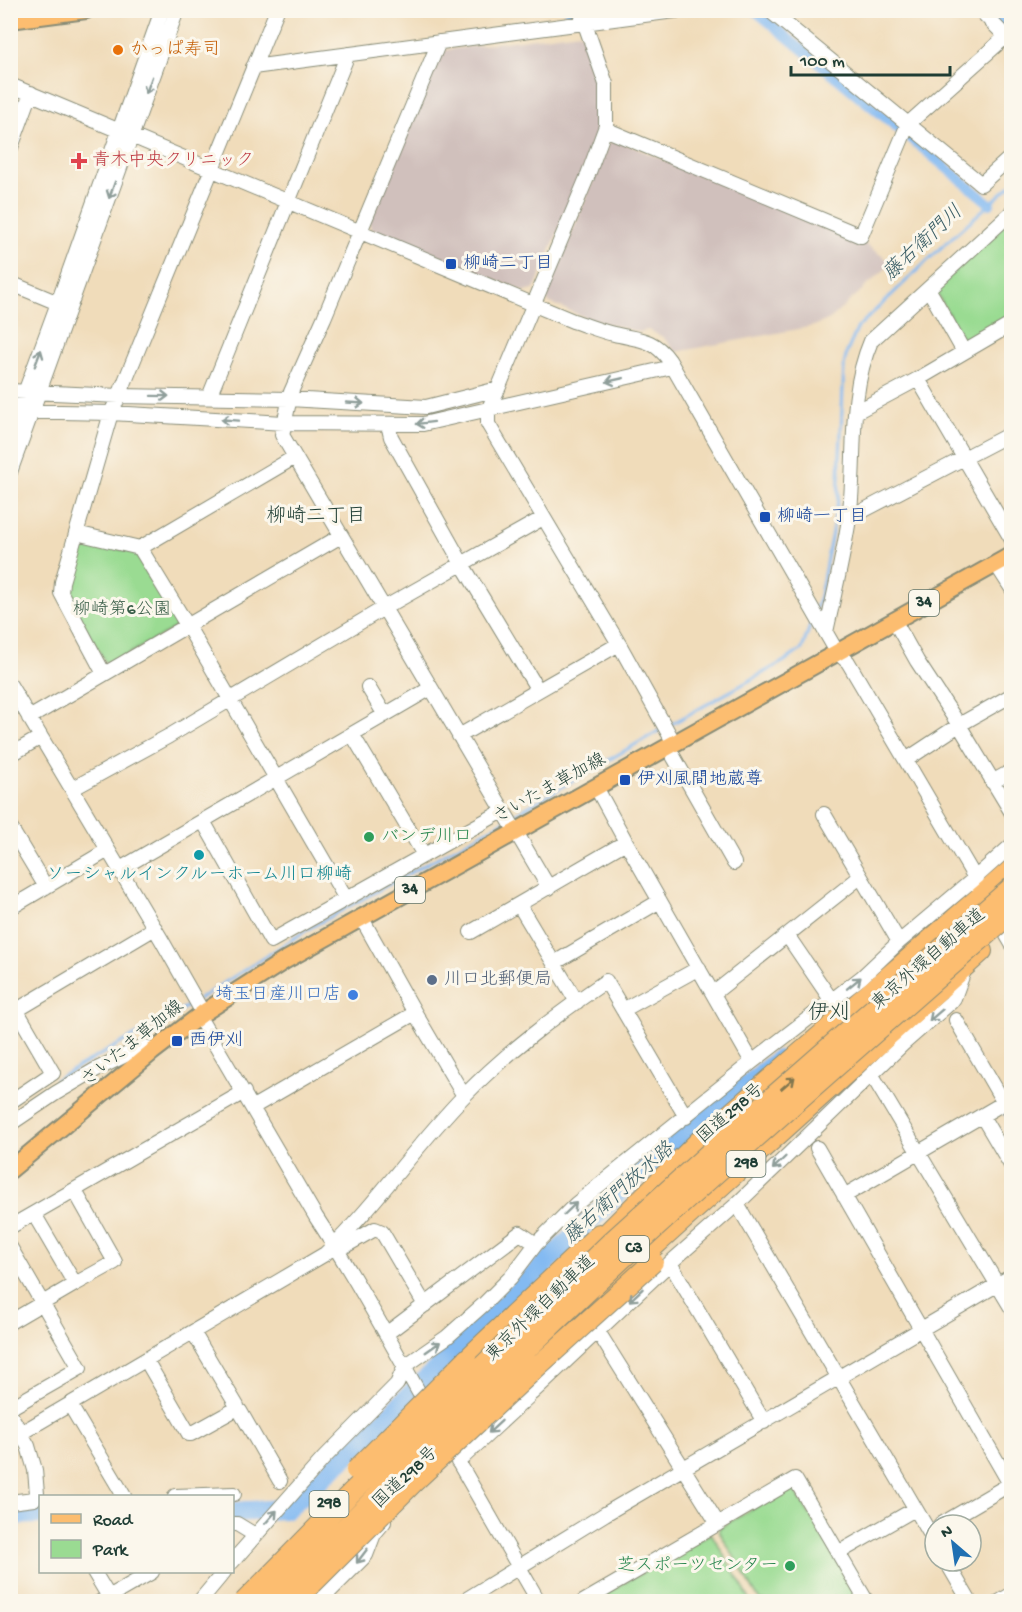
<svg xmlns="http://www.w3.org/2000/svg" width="1022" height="1612" font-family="'Gochi Hand','Klee One',sans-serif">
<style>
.industrial{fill:#d0c0bc}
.park{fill:#9adb92;stroke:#5c8c63;stroke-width:1.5}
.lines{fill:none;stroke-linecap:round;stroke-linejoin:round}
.stream{stroke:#83baf2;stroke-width:3}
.canal{stroke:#83baf2;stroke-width:10}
.river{stroke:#83baf2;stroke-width:20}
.minor-casing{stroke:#888c77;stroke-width:16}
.major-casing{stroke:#888c77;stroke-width:20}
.highway-casing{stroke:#888c77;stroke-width:22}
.minor{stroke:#fff;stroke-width:14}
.major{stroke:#fcbd6f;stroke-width:16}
.highway{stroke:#fcbd6f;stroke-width:20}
.highway-bridge-casing{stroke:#888c77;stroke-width:22;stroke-linecap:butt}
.highway-bridge{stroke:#fcbd6f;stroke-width:20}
.oneway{stroke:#8f9e9a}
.oneway2{stroke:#82774f}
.food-dot{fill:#e8710a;stroke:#fbf7ec;stroke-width:2}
.health-dot{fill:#e0444e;stroke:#fbf7ec;stroke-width:2}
.transit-dot{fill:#1a4fb4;stroke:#fbf7ec;stroke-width:2}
.leisure-dot{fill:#2e9e5b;stroke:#fbf7ec;stroke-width:2}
.culture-dot{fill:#0f9aa8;stroke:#fbf7ec;stroke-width:2}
.service-dot{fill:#5c6f8a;stroke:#fbf7ec;stroke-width:2}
.shop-dot{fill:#3f7fe0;stroke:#fbf7ec;stroke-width:2}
.labels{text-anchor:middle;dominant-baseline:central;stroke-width:6;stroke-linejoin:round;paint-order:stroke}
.shield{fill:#fbf7ec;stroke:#61756b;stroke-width:1.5}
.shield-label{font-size:16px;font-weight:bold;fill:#1f3d34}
.food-label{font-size:18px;fill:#c56008;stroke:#fbf7ec;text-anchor:start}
.health-label{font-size:18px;fill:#be3a42;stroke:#fbf7ec;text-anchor:start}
.transit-label{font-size:18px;fill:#164399;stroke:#fbf7ec;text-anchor:start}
.park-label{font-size:18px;fill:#385d47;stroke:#fbf7ec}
.street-label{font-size:18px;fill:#1f3d34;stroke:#fbf7ec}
.leisure-label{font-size:18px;fill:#27864d;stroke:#fbf7ec;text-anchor:start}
.culture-label{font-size:18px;fill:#0d838f;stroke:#fbf7ec}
.service-label{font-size:18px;fill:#4e5e75;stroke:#fbf7ec;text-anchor:start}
.shop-label{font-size:18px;fill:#366cbe;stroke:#fbf7ec;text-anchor:end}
.water-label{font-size:20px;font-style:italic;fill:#385c64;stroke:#fbf7ec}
.neighbourhood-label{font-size:20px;fill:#1f3d34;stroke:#fbf7ec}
.quarter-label{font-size:21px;fill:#1f3d34;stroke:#fbf7ec}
</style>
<rect width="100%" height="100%" fill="#fbf7ec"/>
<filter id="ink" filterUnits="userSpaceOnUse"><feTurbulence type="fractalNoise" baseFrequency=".0167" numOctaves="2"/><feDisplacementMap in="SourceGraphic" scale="12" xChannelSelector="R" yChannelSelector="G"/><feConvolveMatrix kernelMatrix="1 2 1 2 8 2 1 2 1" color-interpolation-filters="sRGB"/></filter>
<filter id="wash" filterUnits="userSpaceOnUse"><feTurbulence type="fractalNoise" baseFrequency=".008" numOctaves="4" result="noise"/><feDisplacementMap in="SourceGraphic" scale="24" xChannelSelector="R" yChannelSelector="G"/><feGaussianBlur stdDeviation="1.35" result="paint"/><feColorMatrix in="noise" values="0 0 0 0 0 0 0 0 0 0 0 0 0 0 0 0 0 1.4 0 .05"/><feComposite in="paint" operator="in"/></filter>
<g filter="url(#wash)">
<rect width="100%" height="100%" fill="#f0dcba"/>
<path class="industrial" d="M580,32L587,43L601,88L602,125L534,290L524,292L371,230L369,221L441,54L446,50Z
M614,139L865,244L892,263L830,319L814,326L676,352L663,337L648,330L640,332L589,319L548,302L546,296L608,144Z"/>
<path class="park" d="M1011,223V317L969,341L963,340L935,290L1003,224Z
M82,542L136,552L177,623L175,628L111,664L105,662L65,592L79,544Z
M791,1487L794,1488L861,1601H760L719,1531V1528Z
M711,1533L751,1601L591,1602Z"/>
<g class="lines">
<path class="stream" d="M816,608L820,596L838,500L844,365L847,352L858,327L948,241L1012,184
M668,726L788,659L802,649L812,620
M512,816L662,729
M199,999L310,928L504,821
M55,1080L193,1003
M1004,1112L1012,1124"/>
<path class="canal" d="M569,10L572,18L626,10
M754,10L990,204"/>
<path class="river" d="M991,10L1012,31
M232,1512L286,1509L356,1447L633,1179L778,1060
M10,1515L40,1514"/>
</g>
</g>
<g filter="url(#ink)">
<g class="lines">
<defs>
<path id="minor" d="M580,10L606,84V126L586,180L498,389L488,410V424L619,644L674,743
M769,10L981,184L1012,156
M980,10L1012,43
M439,42L324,318L291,392L282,435L549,888
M253,67L682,10
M10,85L573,321C586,325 600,331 614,334C639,340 653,338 669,360L837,652L848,662L975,878L899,942L862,977L752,1062L576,1204L536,1244L511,1277L483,1305L447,1337L405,1366L397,1384L324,1458L232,1562
M605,129L861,236L908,124L1012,31
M10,150L31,93
M10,283L58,303
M928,289L933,297L964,352
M918,379L1012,324
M10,391L119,396L289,399L426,407L498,389
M209,397L348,54
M10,411L111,413L284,423L423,424L672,367
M856,412L918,379L1012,540
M388,424L391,437L462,564L538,690
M10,433L58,303L162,10
M10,472L177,10
M849,518L1012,433
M76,533L140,548L187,625L346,899
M140,548L295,457
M996,564L1012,589
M894,620L917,661L959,725L1012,813
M826,632C834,595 843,557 849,519C857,460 847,397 871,341L1012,212
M104,674L61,593L62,582L111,413L119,396L277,10
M10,685L161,939L203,1013
M368,687L385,715
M29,718L341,536
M352,734L424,855
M459,736L619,644
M668,747L734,863
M10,755L41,737
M906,760L959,725L1012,695
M992,782L1012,771
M596,787L626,842
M72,789L169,736L384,608L543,518
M824,814L899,942
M203,821L271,941L503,811
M10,827L46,887
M120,869L431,688
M978,885L975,878L1012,845
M519,905L577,1002
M10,908L108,850
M361,917L415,1013L464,1096
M996,917L1012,944
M471,932L626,842L752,1062
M787,935L832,1001
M554,963L660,901
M714,993L860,877
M10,999L53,1073L10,1102
M17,1010L155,928
M623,1010L699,968
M199,1017L316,1217C356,1278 391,1343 427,1407
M956,1020L1004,1103
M872,1075L1012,1309
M253,1107L415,1013
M982,1116L1012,1167
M10,1124L56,1093L95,1070L140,1048L146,1047L152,1052
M817,1148L1010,1484
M844,1196L1012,1098
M737,1204L935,1542
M34,1214L75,1284L115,1262L75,1191
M10,1227L244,1092
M10,1247L80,1368L10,1408
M336,1248L345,1246L375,1229L382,1232L425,1305
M670,1263L764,1422
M10,1322L75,1284
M597,1330L718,1524
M386,1334L520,1233L536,1244
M146,1360L189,1434H191L236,1409L237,1406L193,1332
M502,1401L532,1393L670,1263L737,1204L903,1044L951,1002L954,998L965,968
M70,1405L124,1496
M236,1409L240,1411L280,1481
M10,1414L28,1446L35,1470L37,1494L34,1499L10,1502
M21,1433L325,1254C376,1205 415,1146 464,1096C507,1052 555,1016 606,981L686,1117
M447,1442L539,1602
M458,1462L529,1396
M175,1496L234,1494
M232,1524H237L255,1535
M940,1525L1012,1483
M838,1553L915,1509
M946,1561L970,1602
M94,1572L106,1592
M100,1602L152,1572
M199,1602L224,1572
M319,1602L366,1555L374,1534L384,1522
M462,1602L605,1514L1012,1276
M583,1602L795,1479L867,1602
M999,1602L1012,1594"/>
<path id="major" d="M10,20L86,10
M10,1170L152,1052L203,1013L284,961L1012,555"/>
<path id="highway" d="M593,1247L700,1140L1012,869
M571,1324L631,1267L982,951
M466,1360L599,1234"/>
</defs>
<use href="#minor" class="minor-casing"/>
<use href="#major" class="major-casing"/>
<use href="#highway" class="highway-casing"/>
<use href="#minor" class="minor"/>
<use href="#major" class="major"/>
<use href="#highway" class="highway"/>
<defs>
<path id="highway-bridge" d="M356,1470L466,1360
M244,1602L351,1493L611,1242L737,1128L1012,887
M271,1602C387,1485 504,1369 624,1257C751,1139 882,1027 1012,912
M294,1602L414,1482L538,1366L653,1262"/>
</defs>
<use href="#highway-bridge" class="highway-bridge-casing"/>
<use href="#highway-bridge" class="highway-bridge"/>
</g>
<defs><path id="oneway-shaft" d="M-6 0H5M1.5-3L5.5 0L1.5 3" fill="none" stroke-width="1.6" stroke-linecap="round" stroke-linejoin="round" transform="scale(1.5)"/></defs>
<g class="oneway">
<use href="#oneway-shaft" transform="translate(149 85) rotate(110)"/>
<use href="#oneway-shaft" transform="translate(112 190) rotate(110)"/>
<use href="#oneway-shaft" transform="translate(38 358) rotate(-69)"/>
<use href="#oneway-shaft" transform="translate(615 380) rotate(167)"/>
<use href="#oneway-shaft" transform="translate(160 396) rotate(1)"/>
<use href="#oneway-shaft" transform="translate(355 403) rotate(3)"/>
<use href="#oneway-shaft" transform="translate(230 420) rotate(-176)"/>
<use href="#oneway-shaft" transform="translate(425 423) rotate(173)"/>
<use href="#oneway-shaft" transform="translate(854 983) rotate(-39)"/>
<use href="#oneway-shaft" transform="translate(936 1015) rotate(139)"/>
<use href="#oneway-shaft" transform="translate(779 1163) rotate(136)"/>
<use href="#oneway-shaft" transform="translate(570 1209) rotate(-44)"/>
<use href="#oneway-shaft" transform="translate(636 1295) rotate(137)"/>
<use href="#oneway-shaft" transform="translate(433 1347) rotate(-35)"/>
<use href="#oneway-shaft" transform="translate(495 1427) rotate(137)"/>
<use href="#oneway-shaft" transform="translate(271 1517) rotate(-48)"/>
<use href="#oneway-shaft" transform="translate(362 1556) rotate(127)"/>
</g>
<use class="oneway2" href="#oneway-shaft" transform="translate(788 1083) rotate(-41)"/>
</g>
<circle class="food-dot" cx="118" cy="50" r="6"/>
<path class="health-dot" d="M76 152h6v6h6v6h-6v6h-6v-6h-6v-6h6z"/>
<g class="transit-dot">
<rect x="445" y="258" width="12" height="12" rx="3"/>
<rect x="759" y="511" width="12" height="12" rx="3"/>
<rect x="619" y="774" width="12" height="12" rx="3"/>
<rect x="171" y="1035" width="12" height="12" rx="3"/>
</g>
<g class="leisure-dot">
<circle cx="369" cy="837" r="6"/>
<circle cx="790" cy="1566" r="6"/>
</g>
<circle class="culture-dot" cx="199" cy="855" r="6"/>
<circle class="service-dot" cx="432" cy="980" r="6"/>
<circle class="shop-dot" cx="353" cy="995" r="6"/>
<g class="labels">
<g class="shield">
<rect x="909" y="590" width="30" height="26" rx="4.5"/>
<rect x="395" y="877" width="30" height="26" rx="4.5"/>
<rect x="726.5" y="1151" width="39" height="26" rx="4.5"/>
<rect x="619" y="1236" width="30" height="26" rx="4.5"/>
<rect x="309.5" y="1491" width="39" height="26" rx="4.5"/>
</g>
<g class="shield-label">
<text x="924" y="603">34</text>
<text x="410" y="890">34</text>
<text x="746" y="1164">298</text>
<text x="634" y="1249">C3</text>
<text x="329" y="1504">298</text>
</g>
<g class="food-label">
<text x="130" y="50">かっぱ寿司</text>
</g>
<g class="health-label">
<text x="92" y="161">青木中央クリニック</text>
</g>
<g class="transit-label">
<text x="463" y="264">柳崎二丁目</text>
<text x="777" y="517">柳崎一丁目</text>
<text x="637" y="780">伊刈風間地蔵尊</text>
<text x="189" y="1041">西伊刈</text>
</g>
<g class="park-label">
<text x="122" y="610">柳崎第6公園</text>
</g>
<g class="street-label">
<text transform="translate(550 789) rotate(-29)">さいたま草加線</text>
<text transform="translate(929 960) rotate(-41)">東京外環自動車道</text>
<text transform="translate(133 1044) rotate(-39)">さいたま草加線</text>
<text transform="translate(731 1114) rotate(-41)">国道298号</text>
<text transform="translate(541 1309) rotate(-44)">東京外環自動車道</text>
<text transform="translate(406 1478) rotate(-43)">国道298号</text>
</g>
<g class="leisure-label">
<text x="381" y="837">バンデ川口</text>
<text x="778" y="1566" text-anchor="end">芝スポーツセンター</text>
</g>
<g class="culture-label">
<text x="199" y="875">ソーシャルインクルーホーム川口柳崎</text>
</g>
<g class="service-label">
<text x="444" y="980">川口北郵便局</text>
</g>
<g class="shop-label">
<text x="341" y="995">埼玉日産川口店</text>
</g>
<g class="water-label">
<text transform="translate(924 244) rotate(-43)">藤右衛門川</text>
<text transform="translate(620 1194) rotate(-42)">藤右衛門放水路</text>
</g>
<g class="neighbourhood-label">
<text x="316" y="517">柳崎二丁目</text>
</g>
<g class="quarter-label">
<text x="829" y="1014">伊刈</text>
</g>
</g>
<rect width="1022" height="1612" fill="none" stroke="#fbf7ec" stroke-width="36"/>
<rect x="39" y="1495" width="195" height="78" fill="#fbf7ec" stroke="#a3ada2" stroke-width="1.5"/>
<rect x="51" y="1514" width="30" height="9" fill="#fcbd6f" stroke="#a3ada2" stroke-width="1.5"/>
<text x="93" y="1525" font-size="18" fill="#1f3d34">Road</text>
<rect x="51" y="1540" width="30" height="18" fill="#9adb92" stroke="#a3ada2" stroke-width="1.5"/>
<text x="93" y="1555" font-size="18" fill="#1f3d34">Park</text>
<g transform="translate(953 1543) rotate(331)"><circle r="28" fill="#fbf7ec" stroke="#a3ada2" stroke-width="1.5"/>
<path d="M0-4.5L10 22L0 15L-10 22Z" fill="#1f6fb2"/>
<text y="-9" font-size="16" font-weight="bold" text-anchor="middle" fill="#1f3d34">N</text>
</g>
<path d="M791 66v9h159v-9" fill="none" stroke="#1f3d34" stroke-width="3"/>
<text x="800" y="66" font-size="18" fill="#1f3d34" stroke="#fbf7ec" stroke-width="4.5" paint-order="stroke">100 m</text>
</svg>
